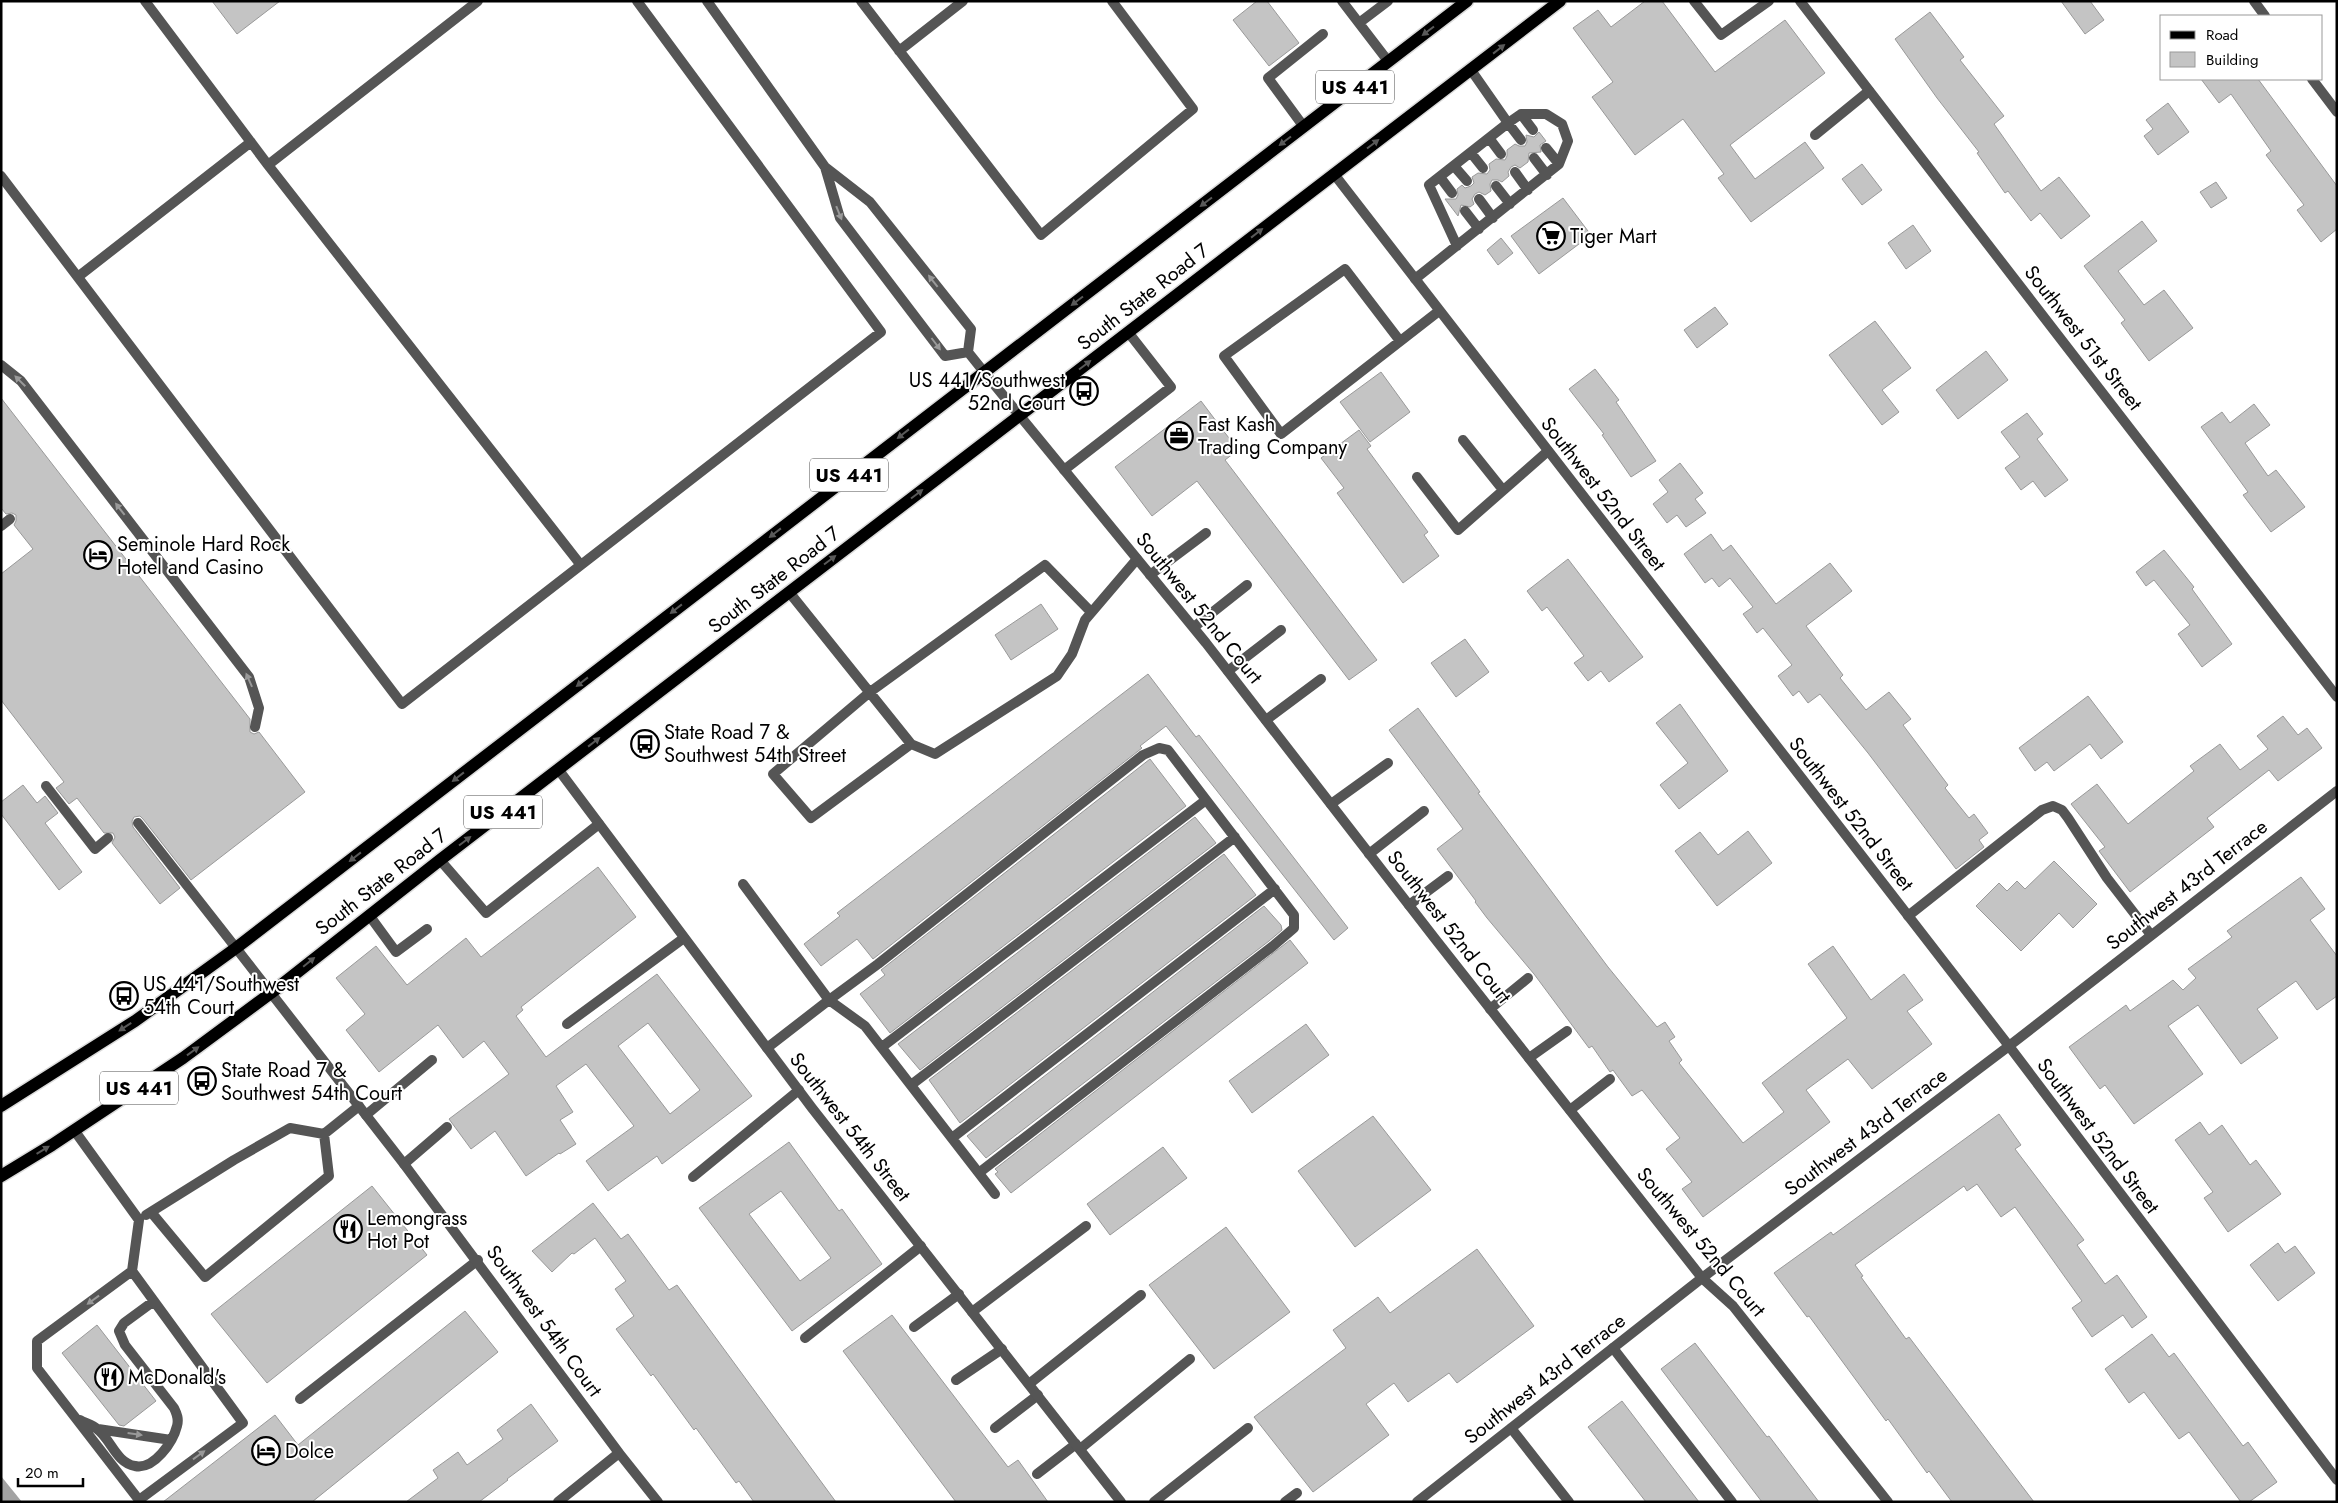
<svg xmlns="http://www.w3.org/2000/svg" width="2338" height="1503" font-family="Jost,sans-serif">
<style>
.water{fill:#a3a3a3}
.building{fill:#c4c4c4;stroke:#999;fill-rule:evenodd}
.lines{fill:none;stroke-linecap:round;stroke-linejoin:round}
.primary-casing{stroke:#dbdbdb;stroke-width:15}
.service{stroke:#555;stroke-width:10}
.minor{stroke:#555;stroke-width:10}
.primary{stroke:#000;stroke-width:12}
.oneway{fill:#595959}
.oneway2{fill:#999}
.labels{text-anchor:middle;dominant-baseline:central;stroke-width:4;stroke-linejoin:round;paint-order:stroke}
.shield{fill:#fff;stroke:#4c4c4c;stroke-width:1}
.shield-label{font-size:19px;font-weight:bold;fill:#000}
.poi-label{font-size:20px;fill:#000;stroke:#fff;text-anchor:start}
.street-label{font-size:20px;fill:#000;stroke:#fff}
</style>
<rect width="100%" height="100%" fill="#fff"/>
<path class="water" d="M1,1476L22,1502H1Z"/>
<path class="building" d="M212,1H280L237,34Z
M1257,1H1267L1299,43L1269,66L1233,20Z
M1645,1H1662L1715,72L1785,20L1825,73L1730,145L1755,179L1805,142L1824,168L1751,222L1718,178L1724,174L1683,119L1635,155L1592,97L1613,82L1573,28L1598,10L1611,27Z
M2061,1H2090L2104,20L2085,34Z
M1930,12L1964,57L1960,60L2004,116L1994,124L2041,191L2059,177L2090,216L2061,239L2040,213L2031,221L2008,191L2005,193L1977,153L1979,152L1937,98L1895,39Z
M2201,79H2258L2337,186V229L2321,242L2297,210L2304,205L2266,155L2271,151L2231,94L2219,103Z
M2168,103L2189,132L2158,155L2144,136L2153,129L2146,120Z
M1539,132L1546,141L1540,145L1541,152L1529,153L1528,162L1520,168L1515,165L1511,167L1508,172L1509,176L1502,182L1498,180H1492L1490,184L1491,191L1485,195L1479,192L1475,194L1472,199L1474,204L1470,207L1461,205L1458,216L1445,199H1456L1458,195L1457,189L1462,185L1465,188L1471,186L1474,183L1472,177L1478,173L1487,174L1490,170L1489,164L1496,159L1505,160L1507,156V150L1515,144L1519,146H1525L1527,142L1526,135L1534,137Z
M1862,164L1882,190L1862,205L1842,179Z
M2216,182L2227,198L2211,208L2200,192Z
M1563,198L1591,235L1539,274L1511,236Z
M2142,221L2157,241L2118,271L2144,305L2164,290L2193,328L2149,361L2121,323L2125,320L2084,266Z
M1913,225L1931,251L1906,269L1888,243Z
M1501,238L1513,253L1498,265L1487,250Z
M1715,307L1728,324L1697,348L1684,330Z
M1875,321L1911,368L1882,390L1899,412L1882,425L1829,355Z
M1986,351L2008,380L1958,419L1936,390Z
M1595,369L1619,400L1616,402L1656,461L1631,477L1602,435L1604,434L1569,389Z
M1381,372L1410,412L1370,442L1340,402Z
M1,398L250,719V732L254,734L259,732L305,792L191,880L143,819L140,816L134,817L132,821L133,827L180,888L160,904L112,843L115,837L113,833H104L77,798L69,804L56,788L64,782L1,700V574L33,549L14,525L16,521V515L12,513L6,514L1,508Z
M1201,401L1238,450L1225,460L1377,660L1349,680L1197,481L1152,516L1115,467Z
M2254,404L2270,425L2245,443L2268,476L2276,470L2305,507L2271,532L2243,495L2248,492L2201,427L2222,412L2230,423Z
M2027,413L2043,434L2037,439L2068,480L2045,497L2033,481L2021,490L2005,468L2020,457L2001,432Z
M1359,430L1371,446L1367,449L1428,532L1424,535L1439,556L1403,583L1337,493L1344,488L1321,458Z
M1680,463L1703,493L1695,499L1706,513L1686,527L1677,515L1667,523L1653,504L1668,492L1659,480Z
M1711,534L1723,551L1731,545L1776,604L1830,563L1852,591L1806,626L1843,675L1840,678L1866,710L1889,692L1911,719L1903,725L1948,785L1945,788L1969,818L1974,814L1988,833L1979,840L1984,847L1956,869L1868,753L1820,694L1808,703L1799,691L1793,696L1778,676L1792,665L1763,628L1757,633L1743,614L1753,607L1730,578L1719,587L1712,578L1705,583L1684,554Z
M2164,550L2194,587L2192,589L2232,644L2202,667L2178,634L2190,625L2154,580L2146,586L2136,572Z
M1568,559L1643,657L1609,682L1601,671L1588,681L1574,663L1584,656L1547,607L1542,611L1527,591Z
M1041,604L1058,629L1011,660L995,635Z
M1465,639L1489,672L1456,697L1431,663Z
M1148,674L1196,737L1199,735L1348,928L1334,940L1166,726L1140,746L1142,748L873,959L857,939L821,966L804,944L840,916L837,913Z
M2088,696L2123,742L2101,759L2090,744L2054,771L2047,762L2035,771L2019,748Z
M1680,704L1728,771L1679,809L1660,785L1688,763L1656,723Z
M1418,708L1480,792L1478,793L1608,967L1657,1027L1665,1022L1675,1037L1669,1041L1682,1060L1679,1063L1743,1143L1784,1112L1762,1083L1847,1018L1808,964L1833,946L1871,1000L1904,974L1923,1000L1907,1011L1932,1044L1872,1089L1848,1059L1806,1090L1830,1122L1703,1217L1682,1189L1692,1182L1666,1149L1680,1138L1642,1090L1632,1096L1613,1070L1610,1072L1592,1046L1589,1048L1534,974L1487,918L1475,902L1476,901L1437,849L1463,829L1389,730Z
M2283,716L2298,735L2307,728L2322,748L2278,781L2269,770L2207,818L2214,827L2130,892L2099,851L2105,847L2071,804L2097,784L2128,824L2194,771L2190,766L2220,744L2240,770L2268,749L2257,736Z
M1150,759L1186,806L890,1033L860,994L885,975L881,970Z
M23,785L37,803L45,796L58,813L45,823L82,872L59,890L1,814V802Z
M1195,817L1216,843L920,1070L898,1044Z
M1748,831L1772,863L1717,906L1675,851L1700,832L1718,855Z
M1224,854L1256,895L960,1123L929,1080Z
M2054,861L2097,904L2073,928L2059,913L2021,951L1976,906L1999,883L2007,891L2017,881L2025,889Z
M598,867L636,917L521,1007L523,1010L516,1016L546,1057L657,974L752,1096L662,1164L657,1156L608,1191L586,1161L634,1126L586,1064L556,1086L573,1112L560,1120L576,1144L560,1154L559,1153L526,1176L495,1131L471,1149L449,1119L509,1074L484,1041L463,1058L438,1025L379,1072L346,1030L365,1014L336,978L376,946L407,985L466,938L481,957ZM648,1023L700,1090L670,1114L618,1046Z
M2301,877L2325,909L2310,920L2337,956V996L2317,1010L2296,981L2257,1009L2278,1038L2241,1064L2198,1005L2168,1026L2203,1074L2134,1124L2105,1085L2100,1089L2069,1047L2126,1005L2130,1011L2173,980L2183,990L2196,978L2188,969L2232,937L2227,931Z
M1264,906L1281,925L1282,930L1269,941L986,1158L967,1136Z
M1290,940L1308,963L1011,1193L995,1174L998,1172L995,1169Z
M1306,1024L1329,1055L1252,1113L1229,1081Z
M1999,1114L2021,1145L2015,1149L2084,1240L2077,1245L2105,1284L2117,1275L2147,1317L2132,1328L2123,1315L2092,1337L2072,1308L2082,1301L2015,1207L2001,1217L1977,1184L1967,1191L1964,1186L1855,1265L1863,1276L1861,1277L1906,1339L1909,1337L2034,1502H1952L1929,1471L1927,1473L1888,1419L1886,1421L1809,1316L1807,1317L1774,1273L1831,1232L1833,1235Z
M1373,1116L1431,1190L1355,1247L1298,1171Z
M2200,1122L2209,1135L2222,1125L2250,1165L2256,1160L2281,1194L2228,1232L2204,1198L2213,1192L2175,1140Z
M789,1142L839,1211L842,1209L882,1264L792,1331L699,1208ZM781,1191L831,1258L800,1281L749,1214Z
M1163,1147L1187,1178L1110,1235L1087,1204Z
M372,1186L427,1255L267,1383L211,1314Z
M593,1203L621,1239L628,1234L669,1290L677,1285L836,1502H754L739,1481L736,1483L696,1428L694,1430L653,1374L651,1376L616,1329L634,1316L615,1289L626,1281L595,1238L574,1254L572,1253L552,1272L532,1251Z
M1226,1227L1290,1312L1214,1369L1149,1285Z
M2278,1243L2285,1253L2295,1246L2315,1273L2278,1301L2250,1265Z
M1477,1249L1534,1326L1457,1383L1449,1373L1408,1402L1394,1383L1366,1404L1389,1435L1313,1492L1254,1417L1346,1348L1333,1330L1378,1297L1390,1313Z
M465,1311L498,1352L312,1502H163L275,1415L298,1445Z
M892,1315L1008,1467L1018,1460L1048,1502H956L843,1351Z
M97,1325L156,1401L124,1426L119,1425L62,1353Z
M2152,1334L2169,1357L2174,1353L2243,1446L2248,1442L2277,1482L2249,1502H2241L2189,1432L2179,1439L2144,1392L2129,1403L2105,1369Z
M1695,1343L1767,1437L1769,1436L1819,1502H1762L1661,1369Z
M1622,1401L1699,1502H1646L1588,1427Z
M531,1404L558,1441L507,1479L508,1480L479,1502H406L438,1478L433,1470L458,1452L467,1465L503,1439L497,1430Z"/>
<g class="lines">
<defs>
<path id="primary" d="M1,1106L135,1021L236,948L1467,1
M1,1176L52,1145L183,1058L271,993L440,860L1560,1"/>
</defs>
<use href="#primary" class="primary-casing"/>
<path class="service" d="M145,1L268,165L580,564
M707,1L825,167L870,202L971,329L968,352L984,372
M861,1L1041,235L1193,109L1112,1
M1342,1L1388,61
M1694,1L1721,35L1769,1
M1359,23L1388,1
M899,51L963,1
M1521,114L1533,130
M1304,127L1268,78L1323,34
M1815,135L1869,91
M1489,138L1501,154
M1546,148L1559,164
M1471,153L1483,168
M1534,158L1547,175
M268,165L478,1
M1454,166L1467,181
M825,167L840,218L945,356L968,352
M1515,172L1528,190
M1,176L402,704L881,332L637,1
M1440,177L1452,193
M1496,186L1510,204
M1479,199L1493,218
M1465,211L1479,229
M1457,246L1429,185L1508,123L1521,140
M79,276L251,142
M1415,279L1559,164L1568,141L1562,124L1546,114H1521L1508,123L1471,70
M1400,341L1345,269L1224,356L1281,434L1439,311
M1,365L21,381L249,677L259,708L255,727
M1463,440L1503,490
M1064,470L1171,387L1128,332
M1417,477L1458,530L1548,451
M1,526L10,519
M1150,575L1206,533
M789,592L911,744L935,754L1057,676L1072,654L1085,620L1137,559
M1194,627L1247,585
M1228,671L1281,630
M1266,720L1321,679
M911,744L811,818L773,774L870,692L1045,565L1091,612
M46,786L95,849L108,838
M1331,804L1388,763
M138,823L236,948
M1369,854L1424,811
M440,860L486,913L599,824
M743,884L829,1000L767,1048
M1409,905L1448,876
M369,915L396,952L427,929
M1908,916L2042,810L2053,806L2062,810L2068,818L2107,878L2151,935
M1490,1009L1528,978
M567,1024L684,938
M882,1047L1206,800
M1529,1058L1567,1031
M911,1085L1235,837
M1570,1110L1610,1079
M366,1115L432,1060
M74,1130L139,1220L132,1271L243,1423L139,1500L37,1368V1341L132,1271
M952,1138L1275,889
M404,1164L447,1127
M980,1172L1273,946L1294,928V915L1168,750L1159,748L1143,755L878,964L829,1000L865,1026L995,1194
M693,1177L799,1090
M151,1212L205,1277L329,1176L324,1134
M146,1215L234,1160L290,1128L324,1134L359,1106
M972,1312L1086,1226
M914,1327L959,1294
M805,1338L921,1246
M1613,1348L1732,1502
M956,1380L1002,1349
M1029,1384L1141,1295
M300,1399L478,1260
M80,1420C85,1423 93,1425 97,1429C111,1439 116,1463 135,1466C154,1470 173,1442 177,1426C179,1419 177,1414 174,1408L125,1345L119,1331L124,1323L154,1301
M995,1428L1038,1395
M98,1429L171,1440
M1080,1449L1190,1359
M1037,1474L1076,1444
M1154,1502L1248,1428
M1285,1502L1297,1493"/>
<path class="minor" d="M1800,1L2337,697
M2254,1L2265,16
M2312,79L2337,112
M1334,174L2009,1046L2337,1480
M984,372L1206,643L1436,940L1702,1278L1733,1306L1888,1502
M558,769L812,1108L1121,1502
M236,948L404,1164L619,1453L658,1502
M1511,1428L1569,1502
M558,1502L619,1453
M1417,1502L1702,1278L2009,1046L2337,791"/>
<use href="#primary" class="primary"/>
</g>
<defs><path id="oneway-solid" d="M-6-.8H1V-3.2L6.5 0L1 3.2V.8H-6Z" transform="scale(1.25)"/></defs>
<g class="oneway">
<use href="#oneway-solid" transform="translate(1428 31) rotate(143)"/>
<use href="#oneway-solid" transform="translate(1499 49) rotate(-38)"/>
<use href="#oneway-solid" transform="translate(1285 141) rotate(143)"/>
<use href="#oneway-solid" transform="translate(1373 144) rotate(-37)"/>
<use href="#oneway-solid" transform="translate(1206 202) rotate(143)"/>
<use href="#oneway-solid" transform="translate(1257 233) rotate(-38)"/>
<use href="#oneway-solid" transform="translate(1077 301) rotate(143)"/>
<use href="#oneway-solid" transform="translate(1085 365) rotate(-37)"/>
<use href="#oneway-solid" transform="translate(903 434) rotate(142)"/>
<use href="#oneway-solid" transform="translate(917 494) rotate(-37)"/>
<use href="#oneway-solid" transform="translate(775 533) rotate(142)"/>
<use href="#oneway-solid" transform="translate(830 560) rotate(-37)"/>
<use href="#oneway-solid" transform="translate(676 609) rotate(142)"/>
<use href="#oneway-solid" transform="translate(582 682) rotate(142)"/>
<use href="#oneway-solid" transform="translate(594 742) rotate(-38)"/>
<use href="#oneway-solid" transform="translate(458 777) rotate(142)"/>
<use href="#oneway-solid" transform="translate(465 841) rotate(-37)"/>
<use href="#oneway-solid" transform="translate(355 857) rotate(142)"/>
<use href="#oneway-solid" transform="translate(309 962) rotate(-39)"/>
<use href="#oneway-solid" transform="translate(125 1027) rotate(147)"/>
<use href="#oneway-solid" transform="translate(193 1051) rotate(-36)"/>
<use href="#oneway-solid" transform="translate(43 1150) rotate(-31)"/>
</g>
<g class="oneway2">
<use href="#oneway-solid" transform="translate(839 213) rotate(68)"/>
<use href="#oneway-solid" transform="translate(933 281) rotate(-128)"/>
<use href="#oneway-solid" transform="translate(936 344) rotate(53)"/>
<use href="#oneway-solid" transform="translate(20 381) rotate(-135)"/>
<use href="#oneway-solid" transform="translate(120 509) rotate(-128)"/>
<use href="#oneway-solid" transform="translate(249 680) rotate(-114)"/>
<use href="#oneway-solid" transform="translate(93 1300) rotate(144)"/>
<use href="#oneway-solid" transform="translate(135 1434) rotate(8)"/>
<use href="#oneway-solid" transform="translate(199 1455) rotate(-36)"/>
</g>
<defs>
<symbol id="supermarket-ring" viewBox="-11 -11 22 22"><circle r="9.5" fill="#fff" stroke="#000" stroke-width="1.5"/><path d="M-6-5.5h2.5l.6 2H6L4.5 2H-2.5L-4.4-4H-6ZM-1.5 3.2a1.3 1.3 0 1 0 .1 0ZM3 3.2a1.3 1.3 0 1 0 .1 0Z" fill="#000"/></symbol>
<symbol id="bus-ring" viewBox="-11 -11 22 22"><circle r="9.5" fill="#fff" stroke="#000" stroke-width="1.5"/><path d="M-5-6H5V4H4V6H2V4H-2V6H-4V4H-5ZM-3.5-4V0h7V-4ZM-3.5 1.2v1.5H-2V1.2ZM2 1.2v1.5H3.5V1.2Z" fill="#000"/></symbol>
<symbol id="office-ring" viewBox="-11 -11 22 22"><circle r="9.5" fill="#fff" stroke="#000" stroke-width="1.5"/><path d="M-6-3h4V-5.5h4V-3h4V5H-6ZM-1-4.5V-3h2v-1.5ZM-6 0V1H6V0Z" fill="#000"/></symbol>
<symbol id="hotel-ring" viewBox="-11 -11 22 22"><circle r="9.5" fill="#fff" stroke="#000" stroke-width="1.5"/><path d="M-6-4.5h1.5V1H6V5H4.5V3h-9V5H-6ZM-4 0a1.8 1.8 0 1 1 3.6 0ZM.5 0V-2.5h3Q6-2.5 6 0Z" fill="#000"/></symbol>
<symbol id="restaurant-ring" viewBox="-11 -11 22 22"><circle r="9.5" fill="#fff" stroke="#000" stroke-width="1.5"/><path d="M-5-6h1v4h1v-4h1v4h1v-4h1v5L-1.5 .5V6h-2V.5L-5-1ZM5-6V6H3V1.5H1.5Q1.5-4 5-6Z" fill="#000"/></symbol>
</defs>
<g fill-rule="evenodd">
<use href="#supermarket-ring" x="1535" y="220" width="32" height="32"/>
<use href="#bus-ring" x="1068" y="375" width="32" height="32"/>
<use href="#office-ring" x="1163" y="420" width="32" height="32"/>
<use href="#hotel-ring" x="82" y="539" width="32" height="32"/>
<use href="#bus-ring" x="629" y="728" width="32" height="32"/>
<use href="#bus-ring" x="108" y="980" width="32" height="32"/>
<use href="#bus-ring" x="186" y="1065" width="32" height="32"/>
<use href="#restaurant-ring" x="332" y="1213" width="32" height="32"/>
<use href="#restaurant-ring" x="93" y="1361" width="32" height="32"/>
<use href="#hotel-ring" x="250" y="1435" width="32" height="32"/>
</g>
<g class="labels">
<g class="shield">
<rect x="1316" y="70.5" width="78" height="33" rx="4"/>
<rect x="810" y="458.5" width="78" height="33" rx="4"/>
<rect x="464" y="795.5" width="78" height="33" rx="4"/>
<rect x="100" y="1071.5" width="78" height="33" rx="4"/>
</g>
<g class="shield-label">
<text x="1355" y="87">US 441</text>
<text x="849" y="475">US 441</text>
<text x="503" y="812">US 441</text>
<text x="139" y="1088">US 441</text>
</g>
<g class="poi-label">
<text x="1570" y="236">Tiger Mart</text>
<text x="1065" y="380" text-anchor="end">US 441/Southwest<tspan x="1065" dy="23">52nd Court</tspan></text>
<text x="1198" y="424">Fast Kash<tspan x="1198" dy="23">Trading Company</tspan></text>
<text x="117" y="544">Seminole Hard Rock<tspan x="117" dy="23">Hotel and Casino</tspan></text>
<text x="664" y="732">State Road 7 &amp;<tspan x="664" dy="23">Southwest 54th Street</tspan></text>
<text x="143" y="984">US 441/Southwest<tspan x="143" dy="23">54th Court</tspan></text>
<text x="221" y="1070">State Road 7 &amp;<tspan x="221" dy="23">Southwest 54th Court</tspan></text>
<text x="367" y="1218">Lemongrass<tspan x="367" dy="23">Hot Pot</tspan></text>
<text x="128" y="1377">McDonald's</text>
<text x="285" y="1451">Dolce</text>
</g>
<g class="street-label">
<text transform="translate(1143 297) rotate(-38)">South State Road 7</text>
<text transform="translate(2083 338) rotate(52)">Southwest 51st Street</text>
<text transform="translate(1603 494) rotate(52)">Southwest 52nd Street</text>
<text transform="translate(774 580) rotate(-38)">South State Road 7</text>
<text transform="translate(1199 608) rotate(51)">Southwest 52nd Court</text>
<text transform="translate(1851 814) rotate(52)">Southwest 52nd Street</text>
<text transform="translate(381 882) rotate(-38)">South State Road 7</text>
<text transform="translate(2187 885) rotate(-38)">Southwest 43rd Terrace</text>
<text transform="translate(1449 927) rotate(52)">Southwest 52nd Court</text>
<text transform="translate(850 1127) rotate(52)">Southwest 54th Street</text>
<text transform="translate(1866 1132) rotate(-37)">Southwest 43rd Terrace</text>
<text transform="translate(2098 1136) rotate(53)">Southwest 52nd Street</text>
<text transform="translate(1701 1242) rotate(50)">Southwest 52nd Court</text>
<text transform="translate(544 1321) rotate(54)">Southwest 54th Court</text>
<text transform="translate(1545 1379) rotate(-38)">Southwest 43rd Terrace</text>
</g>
</g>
<rect width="2338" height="1503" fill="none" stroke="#000000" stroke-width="5"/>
<rect x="2160" y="15" width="162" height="65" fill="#ffffff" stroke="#999999"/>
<rect x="2170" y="31" width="25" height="8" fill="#000000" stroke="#999999"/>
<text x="2206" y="40" font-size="15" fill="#000000">Road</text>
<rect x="2170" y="52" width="25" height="15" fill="#c4c4c4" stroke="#999999"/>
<text x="2206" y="65" font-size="15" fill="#000000">Building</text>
<path d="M18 1478v8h65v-8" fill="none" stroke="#000000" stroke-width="2.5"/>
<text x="25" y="1478" font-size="15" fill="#000000" stroke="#ffffff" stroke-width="4" paint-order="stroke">20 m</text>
</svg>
